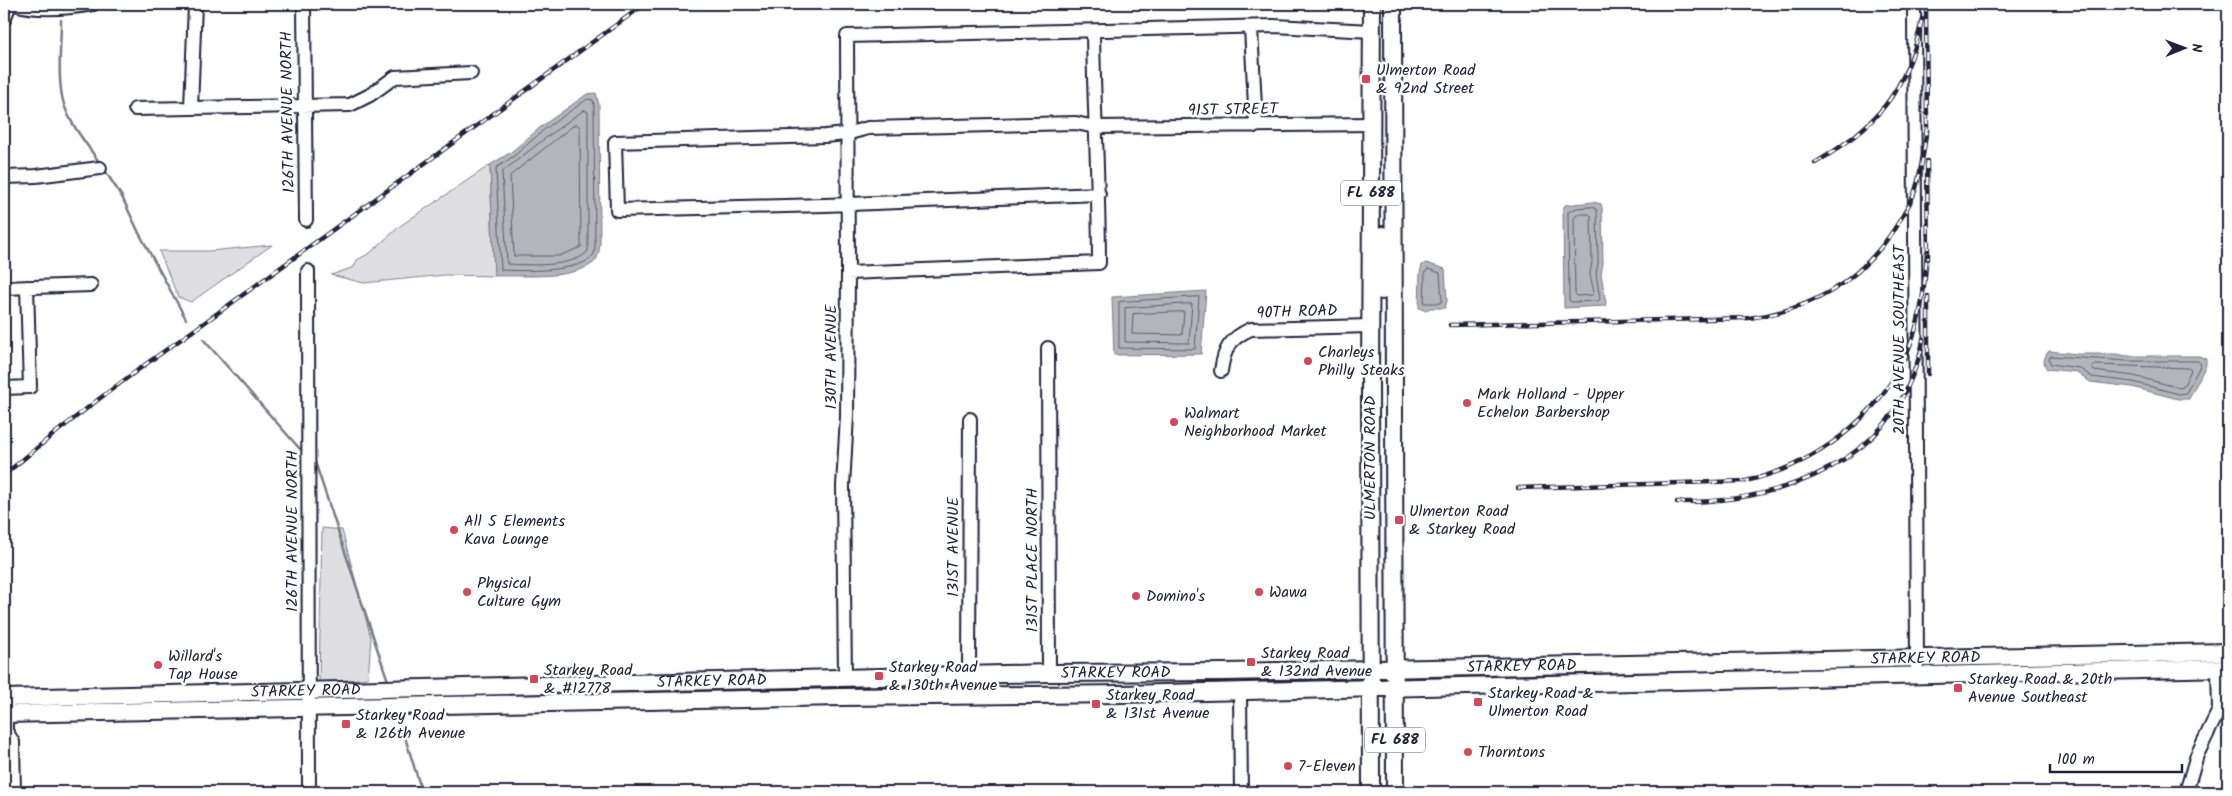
<svg xmlns="http://www.w3.org/2000/svg" width="2232" height="796" font-family="Kalam,sans-serif">
<style>
.green{fill:#dfdfe2;stroke:#80808e}
.water{fill:#b4b4bc;stroke:#7a7a88}
.lines{fill:none;stroke-linecap:round;stroke-linejoin:round}
.shore{stroke:#5c5c6f;stroke-width:1}
.stream{stroke:#7a7a88;stroke-width:2.5}
.minor-casing{stroke:#22223b;stroke-width:16}
.major-casing{stroke:#22223b;stroke-width:20}
.minor{stroke:#fff;stroke-width:12}
.major{stroke:#fff;stroke-width:16}
.rail-casing{stroke:#22223b;stroke-width:4.5}
.rail{stroke:#fff;stroke-width:2.5;stroke-dasharray:8;stroke-linecap:butt}
.poi-dot{fill:#d1495b;stroke:#fff;stroke-width:2}
.labels{text-anchor:middle;dominant-baseline:central;stroke-width:5;stroke-linejoin:round;paint-order:stroke}
.shield{fill:#fff;stroke:#646476;stroke-width:1}
.shield-label{font-size:15px;font-weight:bold;fill:#22223b}
.poi-label{font-size:16px;fill:#22223b;stroke:#fff;text-anchor:start}
.street-label{font-size:16px;fill:#22223b;stroke:#fff}
</style>
<rect width="100%" height="100%" fill="#fff"/>
<filter id="ink" filterUnits="userSpaceOnUse"><feTurbulence type="fractalNoise" baseFrequency=".02" numOctaves="2"/><feDisplacementMap in="SourceGraphic" scale="10" xChannelSelector="R" yChannelSelector="G"/><feConvolveMatrix kernelMatrix="1 2 1 2 8 2 1 2 1" color-interpolation-filters="sRGB"/></filter>
<g filter="url(#ink)">
<path class="green" d="M490,165L494,276L445,275L364,283L331,275L354,267L357,260L370,253L400,226Z
M272,245L191,302L178,297L159,251H209Z
M322,528L342,530L371,638L368,678L319,683Z"/>
<path class="water" d="M596,93L599,105L600,243C599,251 599,259 592,264C568,280 522,275 494,276L490,165L511,152L542,126L587,94Z
M1593,202L1601,204L1602,208L1603,264L1601,274L1606,303L1605,306L1564,308L1563,209L1565,205Z
M1426,263L1445,269L1447,301L1445,308H1430L1426,311L1419,308L1420,273L1422,265Z
M1206,291L1201,354L1114,355L1112,297Z
M2049,351L2078,354H2116L2127,356H2199L2206,359V365L2189,399H2178L2132,387L2090,382L2077,372L2047,369C2042,363 2044,356 2049,351Z"/>
<g class="lines">
<path class="shore" d="M588,99L593,100L594,105L595,242C595,246 595,251 594,254C584,273 519,271 501,270L496,168L514,156L545,129Z
M584,110L588,112V251C574,268 527,265 507,264L502,172C529,151 556,129 584,110Z
M576,124L580,127L581,247L559,256H514L510,176Z
M1593,207L1597,210L1598,263L1596,274L1600,299L1598,301L1571,302L1569,300L1568,212L1577,208Z
M1579,214H1589L1591,216L1592,262L1590,274L1594,293L1592,295L1577,296L1575,294L1574,218Z
M1428,269L1440,273L1442,301L1440,303H1424L1425,274Z
M1199,297L1195,349L1119,348V302Z
M1192,304L1189,343L1125,342V308Z
M1184,312L1182,335L1132,334L1133,314Z
M2051,356L2127,361H2198L2201,364L2186,393L2179,394L2133,382L2092,377L2079,368L2051,364L2049,360Z
M2094,365L2188,368L2191,370L2183,387L2180,388L2134,376L2094,371L2092,368Z"/>
<path class="stream" d="M61,20C61,46 57,76 63,101C69,124 88,145 101,165
M104,169L122,197L139,233L186,319
M203,339L300,449
M314,459L388,681
M399,718L422,792"/>
<defs>
<path id="minor" d="M15,4C38,11 69,8 93,4
M304,4L306,220
M1914,4L1917,666
M4,20L10,4
M1251,28L1256,126
M191,108L195,4
M135,109L350,105L370,95L395,77L471,73
M4,177L36,176L100,168
M1099,194L825,205L617,210L615,142L825,136L846,134L868,128L1076,123L1095,127L1372,124
M308,271L309,792
M848,273L1099,263C1099,186 1094,109 1093,32
M4,288L91,285
M1048,348L1049,673
M1221,371C1224,349 1230,338 1251,329L1370,326
M4,388L30,387L27,287
M969,675L970,419
M845,678L843,486L847,416L848,273L847,36L1274,26L1372,31
M1240,692L1241,792
M6,707V731L13,742L14,792
M2186,792L2197,755L2219,710L2218,668"/>
<g id="major">
<path d="M1393,4L1395,792"/>
<path d="M1382,235V291"/>
<path id="s1" d="M4,698L1049,673L1225,672L2228,652"/>
<path d="M4,714L841,697L1123,694L2228,668"/>
<path d="M1371,792L1370,382L1372,4"/>
</g>
</defs>
<use href="#minor" class="minor-casing"/>
<use href="#major" class="major-casing"/>
<use href="#minor" class="minor"/>
<use href="#major" class="major"/>
<defs>
<path id="rail" d="M1926,4L1927,134
M1927,161L1928,259
M1815,163C1876,127 1908,90 1922,19
M1928,296V374
M1450,325L1749,318C1811,310 1858,283 1893,231C1901,219 1910,205 1915,191C1922,170 1924,148 1927,127
M4,475C66,423 130,374 197,328L645,4
M1518,488L1746,481C1823,463 1891,409 1915,331C1923,306 1925,279 1927,252
M1677,502C1768,503 1875,471 1911,379C1916,366 1922,353 1923,339"/>
</defs>
<use href="#rail" class="rail-casing"/>
<use href="#rail" class="rail"/>
</g>
</g>
<g class="poi-dot">
<rect x="1361" y="74" width="10" height="10" rx="2.5"/>
<circle cx="1308" cy="361" r="5"/>
<circle cx="1467" cy="403" r="5"/>
<circle cx="1174" cy="422" r="5"/>
<rect x="1394" y="515" width="10" height="10" rx="2.5"/>
<circle cx="454" cy="530" r="5"/>
<circle cx="467" cy="592" r="5"/>
<circle cx="1259" cy="592" r="5"/>
<circle cx="1136" cy="596" r="5"/>
<rect x="1246" y="657" width="10" height="10" rx="2.5"/>
<circle cx="158" cy="665" r="5"/>
<rect x="874" y="671" width="10" height="10" rx="2.5"/>
<rect x="529" y="674" width="10" height="10" rx="2.5"/>
<rect x="1953" y="683" width="10" height="10" rx="2.5"/>
<rect x="1473" y="697" width="10" height="10" rx="2.5"/>
<rect x="1091" y="699" width="10" height="10" rx="2.5"/>
<rect x="341" y="719" width="10" height="10" rx="2.5"/>
<circle cx="1468" cy="752" r="5"/>
<circle cx="1288" cy="766" r="5"/>
</g>
<g class="labels">
<g class="shield">
<rect x="1341" y="180.5" width="60" height="25" rx="4"/>
<rect x="1365" y="727.5" width="60" height="25" rx="4"/>
</g>
<g class="shield-label">
<text x="1371" y="193">FL 688</text>
<text x="1395" y="740">FL 688</text>
</g>
<g class="poi-label">
<text x="1376" y="70">Ulmerton Road<tspan x="1376" dy="18">&amp; 92nd Street</tspan></text>
<text x="1318" y="352">Charleys<tspan x="1318" dy="18">Philly Steaks</tspan></text>
<text x="1477" y="394">Mark Holland - Upper<tspan x="1477" dy="18">Echelon Barbershop</tspan></text>
<text x="1184" y="413">Walmart<tspan x="1184" dy="18">Neighborhood Market</tspan></text>
<text x="1409" y="511">Ulmerton Road<tspan x="1409" dy="18">&amp; Starkey Road</tspan></text>
<text x="464" y="521">All 5 Elements<tspan x="464" dy="18">Kava Lounge</tspan></text>
<text x="477" y="583">Physical<tspan x="477" dy="18">Culture Gym</tspan></text>
<text x="1269" y="592">Wawa</text>
<text x="1146" y="596">Domino's</text>
<text x="1261" y="653">Starkey Road<tspan x="1261" dy="18">&amp; 132nd Avenue</tspan></text>
<text x="168" y="656">Willard's<tspan x="168" dy="18">Tap House</tspan></text>
<text x="889" y="667">Starkey Road<tspan x="889" dy="18">&amp; 130th Avenue</tspan></text>
<text x="544" y="670">Starkey Road<tspan x="544" dy="18">&amp; #12778</tspan></text>
<text x="1968" y="679">Starkey Road &amp; 20th<tspan x="1968" dy="18">Avenue Southeast</tspan></text>
<text x="1488" y="693">Starkey Road &amp;<tspan x="1488" dy="18">Ulmerton Road</tspan></text>
<text x="1106" y="695">Starkey Road<tspan x="1106" dy="18">&amp; 131st Avenue</tspan></text>
<text x="356" y="715">Starkey Road<tspan x="356" dy="18">&amp; 126th Avenue</tspan></text>
<text x="1478" y="752">Thorntons</text>
<text x="1298" y="766">7-Eleven</text>
</g>
<g class="street-label">
<text transform="translate(1233 110) rotate(-1)">91ST STREET</text>
<text transform="translate(288 112) rotate(-91)">126TH AVENUE NORTH</text>
<text transform="translate(1297 312) rotate(-2)">90TH ROAD</text>
<text transform="translate(1899 340) rotate(-90)">20TH AVENUE SOUTHEAST</text>
<text transform="translate(831 357) rotate(-90)">130TH AVENUE</text>
<text transform="translate(1370 458) rotate(-90)">ULMERTON ROAD</text>
<text transform="translate(292 531) rotate(-90)">126TH AVENUE NORTH</text>
<text transform="translate(953 547) rotate(-90)">131ST AVENUE</text>
<text transform="translate(1032 560) rotate(-90)">131ST PLACE NORTH</text>
<text stroke="none"><textPath href="#s1" startOffset="1922">STARKEY ROAD</textPath></text>
<text stroke="none"><textPath href="#s1" startOffset="1518">STARKEY ROAD</textPath></text>
<text stroke="none"><textPath href="#s1" startOffset="1112">STARKEY ROAD</textPath></text>
<text stroke="none"><textPath href="#s1" startOffset="708">STARKEY ROAD</textPath></text>
<text stroke="none"><textPath href="#s1" startOffset="302">STARKEY ROAD</textPath></text>
</g>
</g>
<rect width="2232" height="796" fill="none" stroke="#fff" stroke-width="20"/>
<rect x="10" y="10" width="2212" height="776" fill="none" stroke="#22223b" stroke-width="2" filter="url(#ink)"/>
<g transform="translate(2184 48) rotate(89)" stroke="#ffffff" stroke-width="4" paint-order="stroke">
<path d="M0-4L9 19L0 12L-9 19Z" fill="#22223b"/>
<text y="-8" font-size="14" font-weight="bold" text-anchor="middle" fill="#22223b">N</text>
</g>
<path d="M2050 764v8h132v-8" fill="none" stroke="#22223b" stroke-width="2.5"/>
<text x="2057" y="764" font-size="15" fill="#22223b" stroke="#ffffff" stroke-width="4" paint-order="stroke">100 m</text>
</svg>
